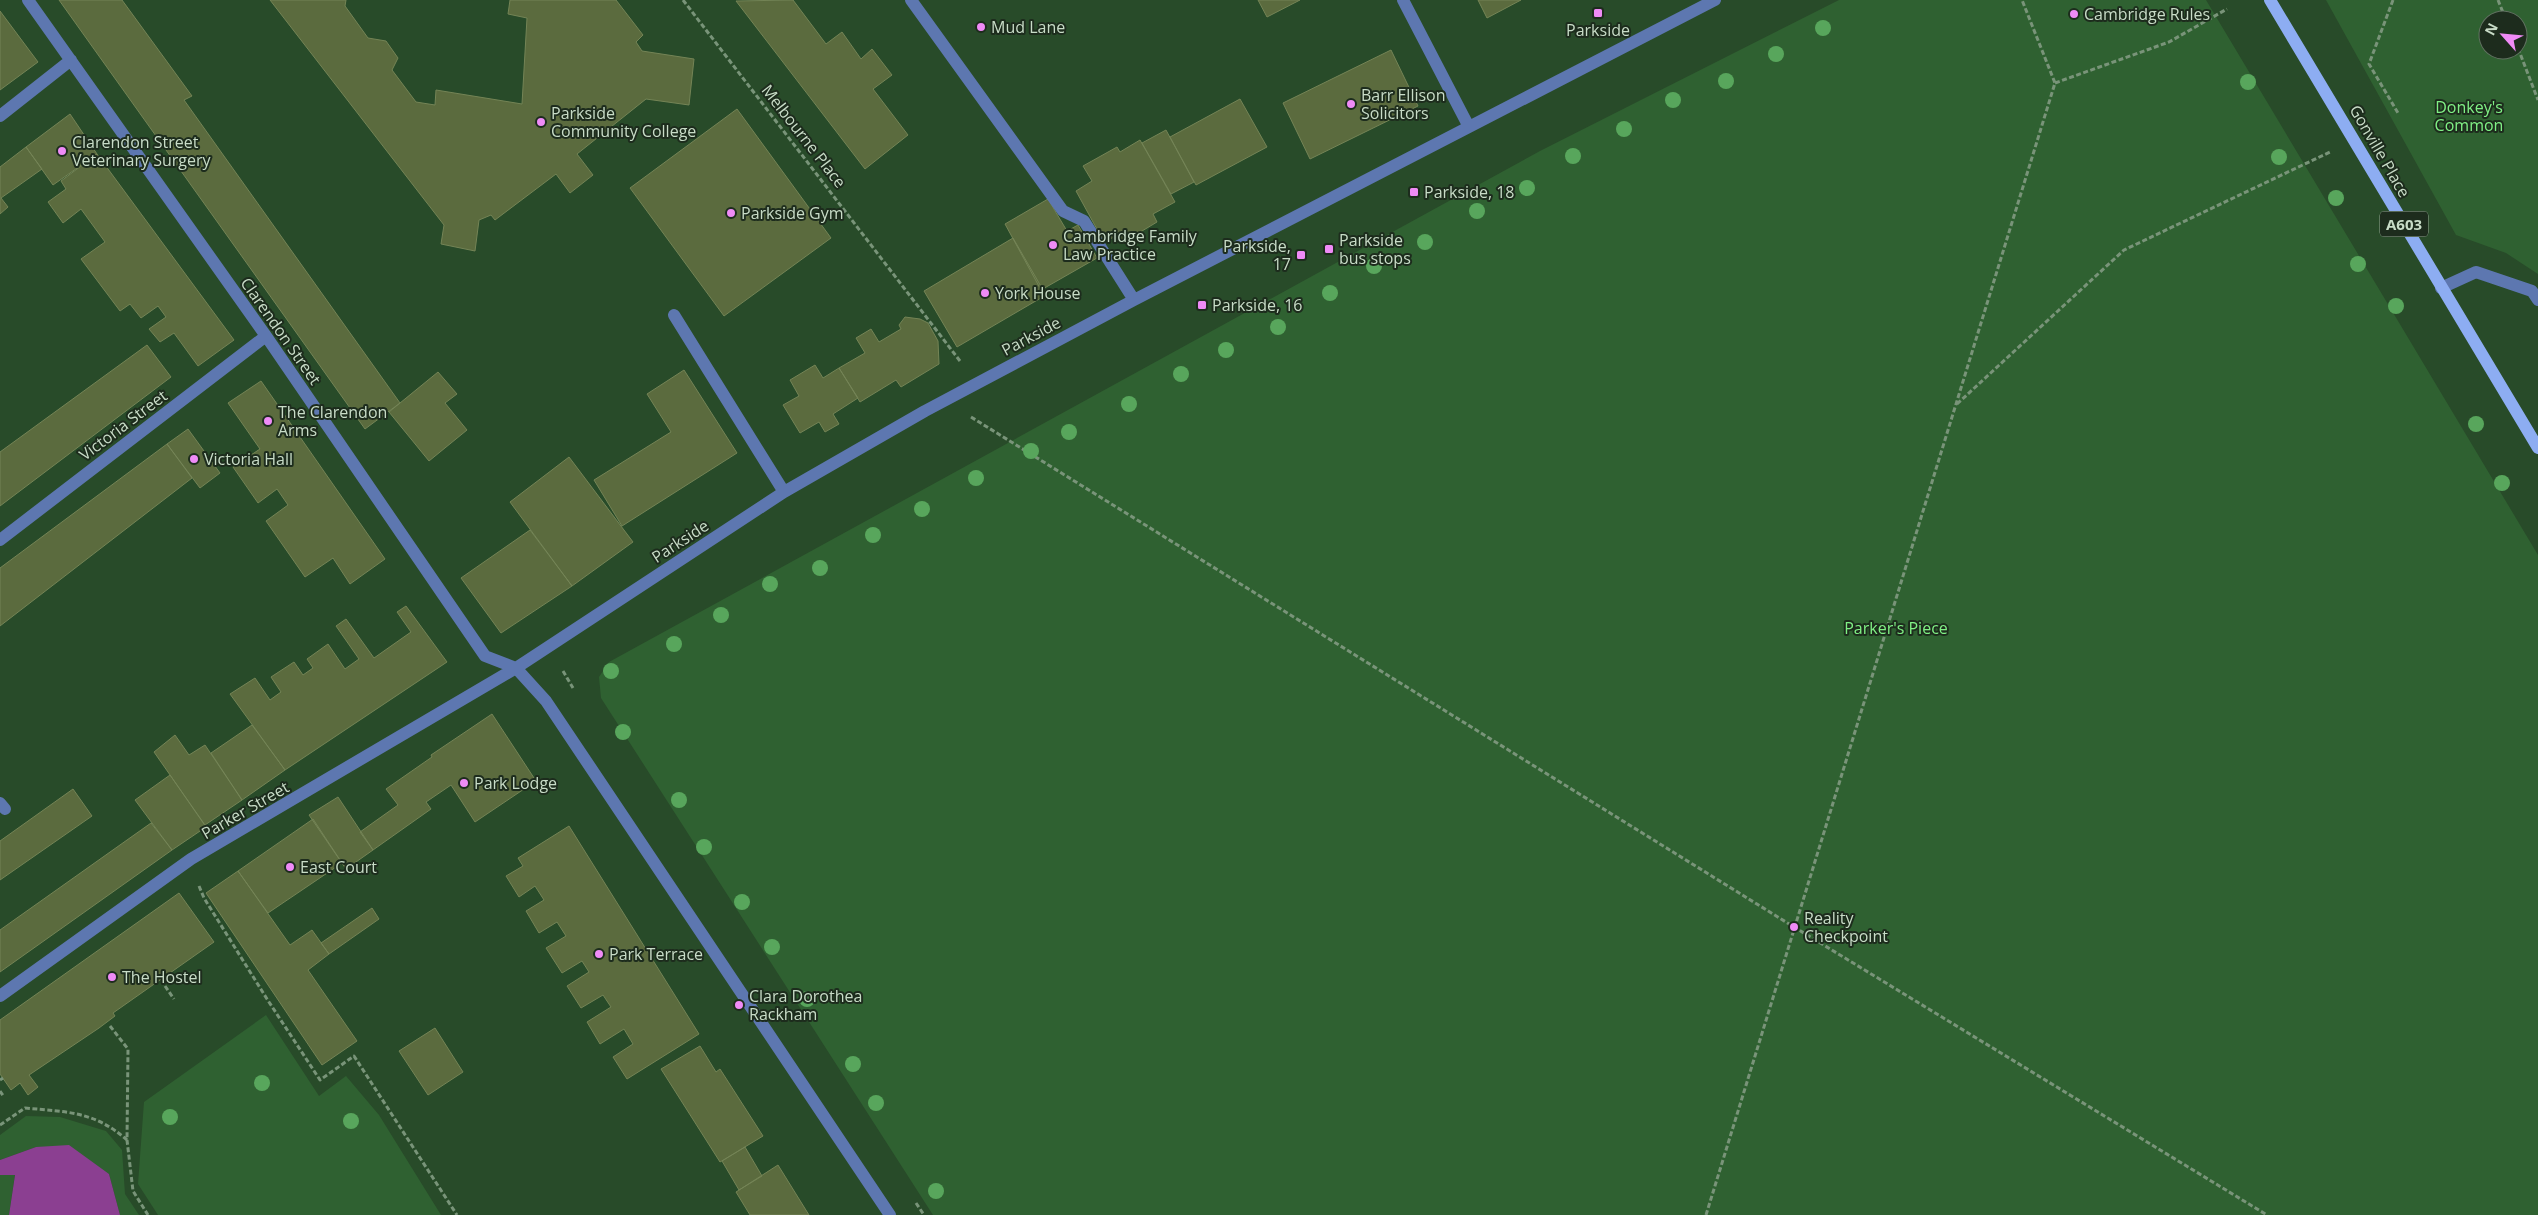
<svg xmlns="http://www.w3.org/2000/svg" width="2538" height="1215" font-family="'Open Sans',sans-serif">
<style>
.green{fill:#2f6131;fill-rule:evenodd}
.water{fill:#8b3f91}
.building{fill:#5b6b3e;stroke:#748456}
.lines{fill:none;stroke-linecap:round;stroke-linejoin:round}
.path{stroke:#799479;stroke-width:3;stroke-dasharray:5 2.5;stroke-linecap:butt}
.minor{stroke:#5d77b0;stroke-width:12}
.major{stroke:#8dadf2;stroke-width:12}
.tree{fill:#58a65c}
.poi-dot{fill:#ef8bf6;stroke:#1d2c1d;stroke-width:2}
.labels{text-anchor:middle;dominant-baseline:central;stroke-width:4;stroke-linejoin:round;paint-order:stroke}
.shield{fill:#1d2c1d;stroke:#95a794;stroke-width:1}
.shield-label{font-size:15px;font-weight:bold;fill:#c8dcc7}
.poi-label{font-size:16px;fill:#c8dcc7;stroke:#1d2c1d;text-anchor:start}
.park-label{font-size:16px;fill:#80f085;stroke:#1d2c1d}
.street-label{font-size:16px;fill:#c8dcc7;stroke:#1d2c1d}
</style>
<rect width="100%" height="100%" fill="#284b29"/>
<path class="green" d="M1839,0H2206L2538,555V1215H933L601,698L599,677L609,662L1540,151Z
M2326,0H2538V274L2506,253L2456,235ZM2488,20H2518V50H2488Z
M266,1015L319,1096L346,1076L379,1115L441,1215H158L138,1184L144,1102Z
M26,1116L60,1117L106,1131L122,1150L125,1194L139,1215H120L109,1174L36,1147L0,1160V1135Z
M15,1174L9,1215H0V1175Z"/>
<path class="water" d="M69,1145L109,1174L120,1215H9L15,1175H0V1160L36,1147Z"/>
<path class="building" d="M59,0H122L192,96L184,100L400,403L365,429Z
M270,0H346L345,6L368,38L386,41L398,58L392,70L416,102L435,105L436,90L522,104L527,18L508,14L510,0H616L643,35L636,42L642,51L694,59L689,105L646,99L577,154L593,175L570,193L556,174L495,220L491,215L479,220L475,251L441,244L444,225Z
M793,0L826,44L842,32L861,59L872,49L892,75L873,89L908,135L865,169L736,1Z
M1258,0H1300L1267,17Z
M1478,0H1521L1487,18Z
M0,11L38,62L0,90Z
M1391,50L1418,106L1310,159L1283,103Z
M1240,99L1267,147L1196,185L1170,137Z
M737,109L831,238L724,316L630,188Z
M70,114L97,154L53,185L26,147Z
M1166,130L1194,182L1171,194L1142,143Z
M1140,140L1175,202L1153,214L1157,222L1122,243L1118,235L1104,242L1076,191L1092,181L1083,166L1117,147L1120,152Z
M26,147L42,169L1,198L8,207L0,214V167Z
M97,154L234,340L198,366L174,333L160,342L149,329L166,317L158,306L141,318L130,304L120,311L81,259L105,242L81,209L63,223L48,202L66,189L61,181Z
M1048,199L1067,231L1078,225L1097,258L1041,290L1005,224Z
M1013,238L1046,295L957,347L924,291Z
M905,317L920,319L928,323L938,341L939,364L901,387L896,380L860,402L839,368L865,353L856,338L871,329L879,342L901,329L899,325Z
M147,345L171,377L0,506V452Z
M815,365L823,378L839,368L858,398L833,414L839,424L825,432L819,422L800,433L783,405L799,396L790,380Z
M684,370L737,453L622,526L594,480L671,432L647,394Z
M438,372L457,394L445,403L467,430L429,461L389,412Z
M261,381L385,559L350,584L333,558L305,577L266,521L288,505L277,489L258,503L233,467L260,449L228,403Z
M188,429L220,473L200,488L167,444Z
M167,444L192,478L0,626V568Z
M569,457L633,542L572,586L510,502Z
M530,530L572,586L501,633L461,578Z
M406,606L447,662L285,770L230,694L255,678L270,700L281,692L271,677L294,662L303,675L313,668L307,659L328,644L345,669L359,659L336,626L346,619L374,658L411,632L397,612Z
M492,714L536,781L475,822L451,785L426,802L431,809L373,850L360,832L398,805L386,789L432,757L431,755Z
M252,725L285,770L242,800L211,753Z
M175,735L189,755L205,745L242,800L205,825L154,752Z
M170,775L206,827L172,850L135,800Z
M73,789L92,816L0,880V841Z
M338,797L373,850L346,869L309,815Z
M313,819L342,863L268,913L238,871Z
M151,823L172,850L0,972V930Z
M569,826L699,1034L627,1079L613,1057L633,1044L624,1029L600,1044L587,1022L611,1007L603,995L581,1008L567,986L589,972L582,961L562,973L546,948L566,936L557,922L539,933L526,911L544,900L535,886L519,897L506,876L523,866L518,858Z
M238,871L290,945L312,930L329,954L308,970L357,1041L322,1065L206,893Z
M179,893L214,942L113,1013L115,1016L99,1028L29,1075L38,1087L28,1095L20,1083L11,1090L0,1074V1020Z
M372,908L379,919L329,954L321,943Z
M435,1028L463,1072L428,1095L399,1051Z
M700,1046L716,1072L720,1069L763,1136L720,1162L661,1069Z
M745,1147L762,1176L739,1190L722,1161Z
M778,1165L809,1215H750L736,1192Z"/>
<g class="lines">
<path class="path" d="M683,0L960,361
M2393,0L2369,64L2398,113
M2498,0L2506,20
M2518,48L2538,100
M2055,83L2169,42L2227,9
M1957,404L2124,250L2330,152
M971,417L1794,927L2267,1215
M563,671L573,688
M199,886L204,898L267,999L320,1080L354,1056L457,1215
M165,986L174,999
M110,1026L128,1049L127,1140L133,1191L148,1215
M0,1080L3,1078
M0,1091L4,1097
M0,1125L25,1108C67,1112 94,1111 127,1140
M916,1203L924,1215
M1706,1215L2055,83L2022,0"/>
<path class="minor" d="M28,0L266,336L485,656L516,668L546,701L890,1215
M911,0L1063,211L1084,221L1134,300
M1403,0L1469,127
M0,116L71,60
M2441,288L2476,272L2532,291L2538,300
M674,315L784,492
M0,540L266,336
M0,803L5,809
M0,996L191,859L516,668L784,492L925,411L1134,300L1715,0"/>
<path class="major" d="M2270,0L2538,448"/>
</g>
<g class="tree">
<circle cx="1823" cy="28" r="8"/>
<circle cx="1776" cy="54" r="8"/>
<circle cx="1726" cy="81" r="8"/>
<circle cx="2248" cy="82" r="8"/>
<circle cx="1673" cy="100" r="8"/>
<circle cx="1624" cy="129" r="8"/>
<circle cx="1573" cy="156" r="8"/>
<circle cx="2279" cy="157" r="8"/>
<circle cx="1527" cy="188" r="8"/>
<circle cx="2336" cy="198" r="8"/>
<circle cx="1477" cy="211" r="8"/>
<circle cx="1425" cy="242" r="8"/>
<circle cx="2358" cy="264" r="8"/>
<circle cx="1374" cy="266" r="8"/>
<circle cx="1330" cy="293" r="8"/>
<circle cx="2396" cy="306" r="8"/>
<circle cx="1278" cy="327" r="8"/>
<circle cx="1226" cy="350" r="8"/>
<circle cx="1181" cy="374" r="8"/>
<circle cx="1129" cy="404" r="8"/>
<circle cx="2476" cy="424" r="8"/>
<circle cx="1069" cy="432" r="8"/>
<circle cx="1031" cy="451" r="8"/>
<circle cx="976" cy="478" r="8"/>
<circle cx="2502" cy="483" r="8"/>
<circle cx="922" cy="509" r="8"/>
<circle cx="873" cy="535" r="8"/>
<circle cx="820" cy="568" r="8"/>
<circle cx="770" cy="584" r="8"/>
<circle cx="721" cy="615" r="8"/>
<circle cx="674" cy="644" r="8"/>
<circle cx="611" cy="671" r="8"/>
<circle cx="623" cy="732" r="8"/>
<circle cx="679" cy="800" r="8"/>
<circle cx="704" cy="847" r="8"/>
<circle cx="742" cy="902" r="8"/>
<circle cx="772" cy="947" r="8"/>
<circle cx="807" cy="999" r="8"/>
<circle cx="853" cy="1064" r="8"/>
<circle cx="262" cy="1083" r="8"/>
<circle cx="876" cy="1103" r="8"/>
<circle cx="170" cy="1117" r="8"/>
<circle cx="351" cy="1121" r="8"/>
<circle cx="936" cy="1191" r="8"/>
</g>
<g class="poi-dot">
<rect x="1593" y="8" width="10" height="10" rx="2.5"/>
<circle cx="2074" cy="14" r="5"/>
<circle cx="981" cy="27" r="5"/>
<circle cx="1351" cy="104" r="5"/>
<circle cx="541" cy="122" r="5"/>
<circle cx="62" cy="151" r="5"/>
<rect x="1409" y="187" width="10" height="10" rx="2.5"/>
<circle cx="731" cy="213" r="5"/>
<circle cx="1053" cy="245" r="5"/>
<rect x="1324" y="244" width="10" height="10" rx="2.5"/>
<rect x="1296" y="250" width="10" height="10" rx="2.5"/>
<circle cx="985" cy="293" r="5"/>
<rect x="1197" y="300" width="10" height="10" rx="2.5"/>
<circle cx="268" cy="421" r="5"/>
<circle cx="194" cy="459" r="5"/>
<circle cx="464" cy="783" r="5"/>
<circle cx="290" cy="867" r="5"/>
<circle cx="1794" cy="927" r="5"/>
<circle cx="599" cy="954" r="5"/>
<circle cx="112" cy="977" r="5"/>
<circle cx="739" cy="1005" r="5"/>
</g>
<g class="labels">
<rect class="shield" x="2380" y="211.5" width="48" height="25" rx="4"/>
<g class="shield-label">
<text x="2404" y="224">A603</text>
</g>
<g class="poi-label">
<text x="2084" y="14">Cambridge Rules</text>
<text x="991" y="27">Mud Lane</text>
<text x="1598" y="30" text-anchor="middle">Parkside</text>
<text x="1361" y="95">Barr Ellison<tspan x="1361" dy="18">Solicitors</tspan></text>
<text x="551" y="113">Parkside<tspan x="551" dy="18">Community College</tspan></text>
<text x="72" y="142">Clarendon Street<tspan x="72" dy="18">Veterinary Surgery</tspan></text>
<text x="1424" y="192">Parkside, 18</text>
<text x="741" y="213">Parkside Gym</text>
<text x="1063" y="236">Cambridge Family<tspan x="1063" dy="18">Law Practice</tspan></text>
<text x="1339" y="240">Parkside<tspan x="1339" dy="18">bus stops</tspan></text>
<text x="1291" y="246" text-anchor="end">Parkside,<tspan x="1291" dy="18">17</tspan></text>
<text x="995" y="293">York House</text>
<text x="1212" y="305">Parkside, 16</text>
<text x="278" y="412">The Clarendon<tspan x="278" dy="18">Arms</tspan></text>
<text x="204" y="459">Victoria Hall</text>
<text x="474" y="783">Park Lodge</text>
<text x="300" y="867">East Court</text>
<text x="1804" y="918">Reality<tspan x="1804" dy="18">Checkpoint</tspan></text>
<text x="609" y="954">Park Terrace</text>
<text x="122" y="977">The Hostel</text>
<text x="749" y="996">Clara Dorothea<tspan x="749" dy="18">Rackham</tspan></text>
</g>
<g class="park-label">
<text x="2469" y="107">Donkey's<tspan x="2469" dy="18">Common</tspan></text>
<text x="1896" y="628">Parker's Piece</text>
</g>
<g class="street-label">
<text transform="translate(804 136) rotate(52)">Melbourne Place</text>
<text transform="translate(2380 151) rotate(60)">Gonville Place</text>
<text transform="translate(281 331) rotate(55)">Clarendon Street</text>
<text transform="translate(1031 336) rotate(-28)">Parkside</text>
<text transform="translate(123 425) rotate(-37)">Victoria Street</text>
<text transform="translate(680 541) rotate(-33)">Parkside</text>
<text transform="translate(245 810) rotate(-30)">Parker Street</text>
</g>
</g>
<g transform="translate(2503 35) rotate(297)"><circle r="24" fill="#1d2c1d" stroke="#617261"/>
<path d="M0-4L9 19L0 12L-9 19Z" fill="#ef8bf6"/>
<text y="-8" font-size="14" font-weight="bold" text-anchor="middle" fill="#c8dcc7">N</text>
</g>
</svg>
